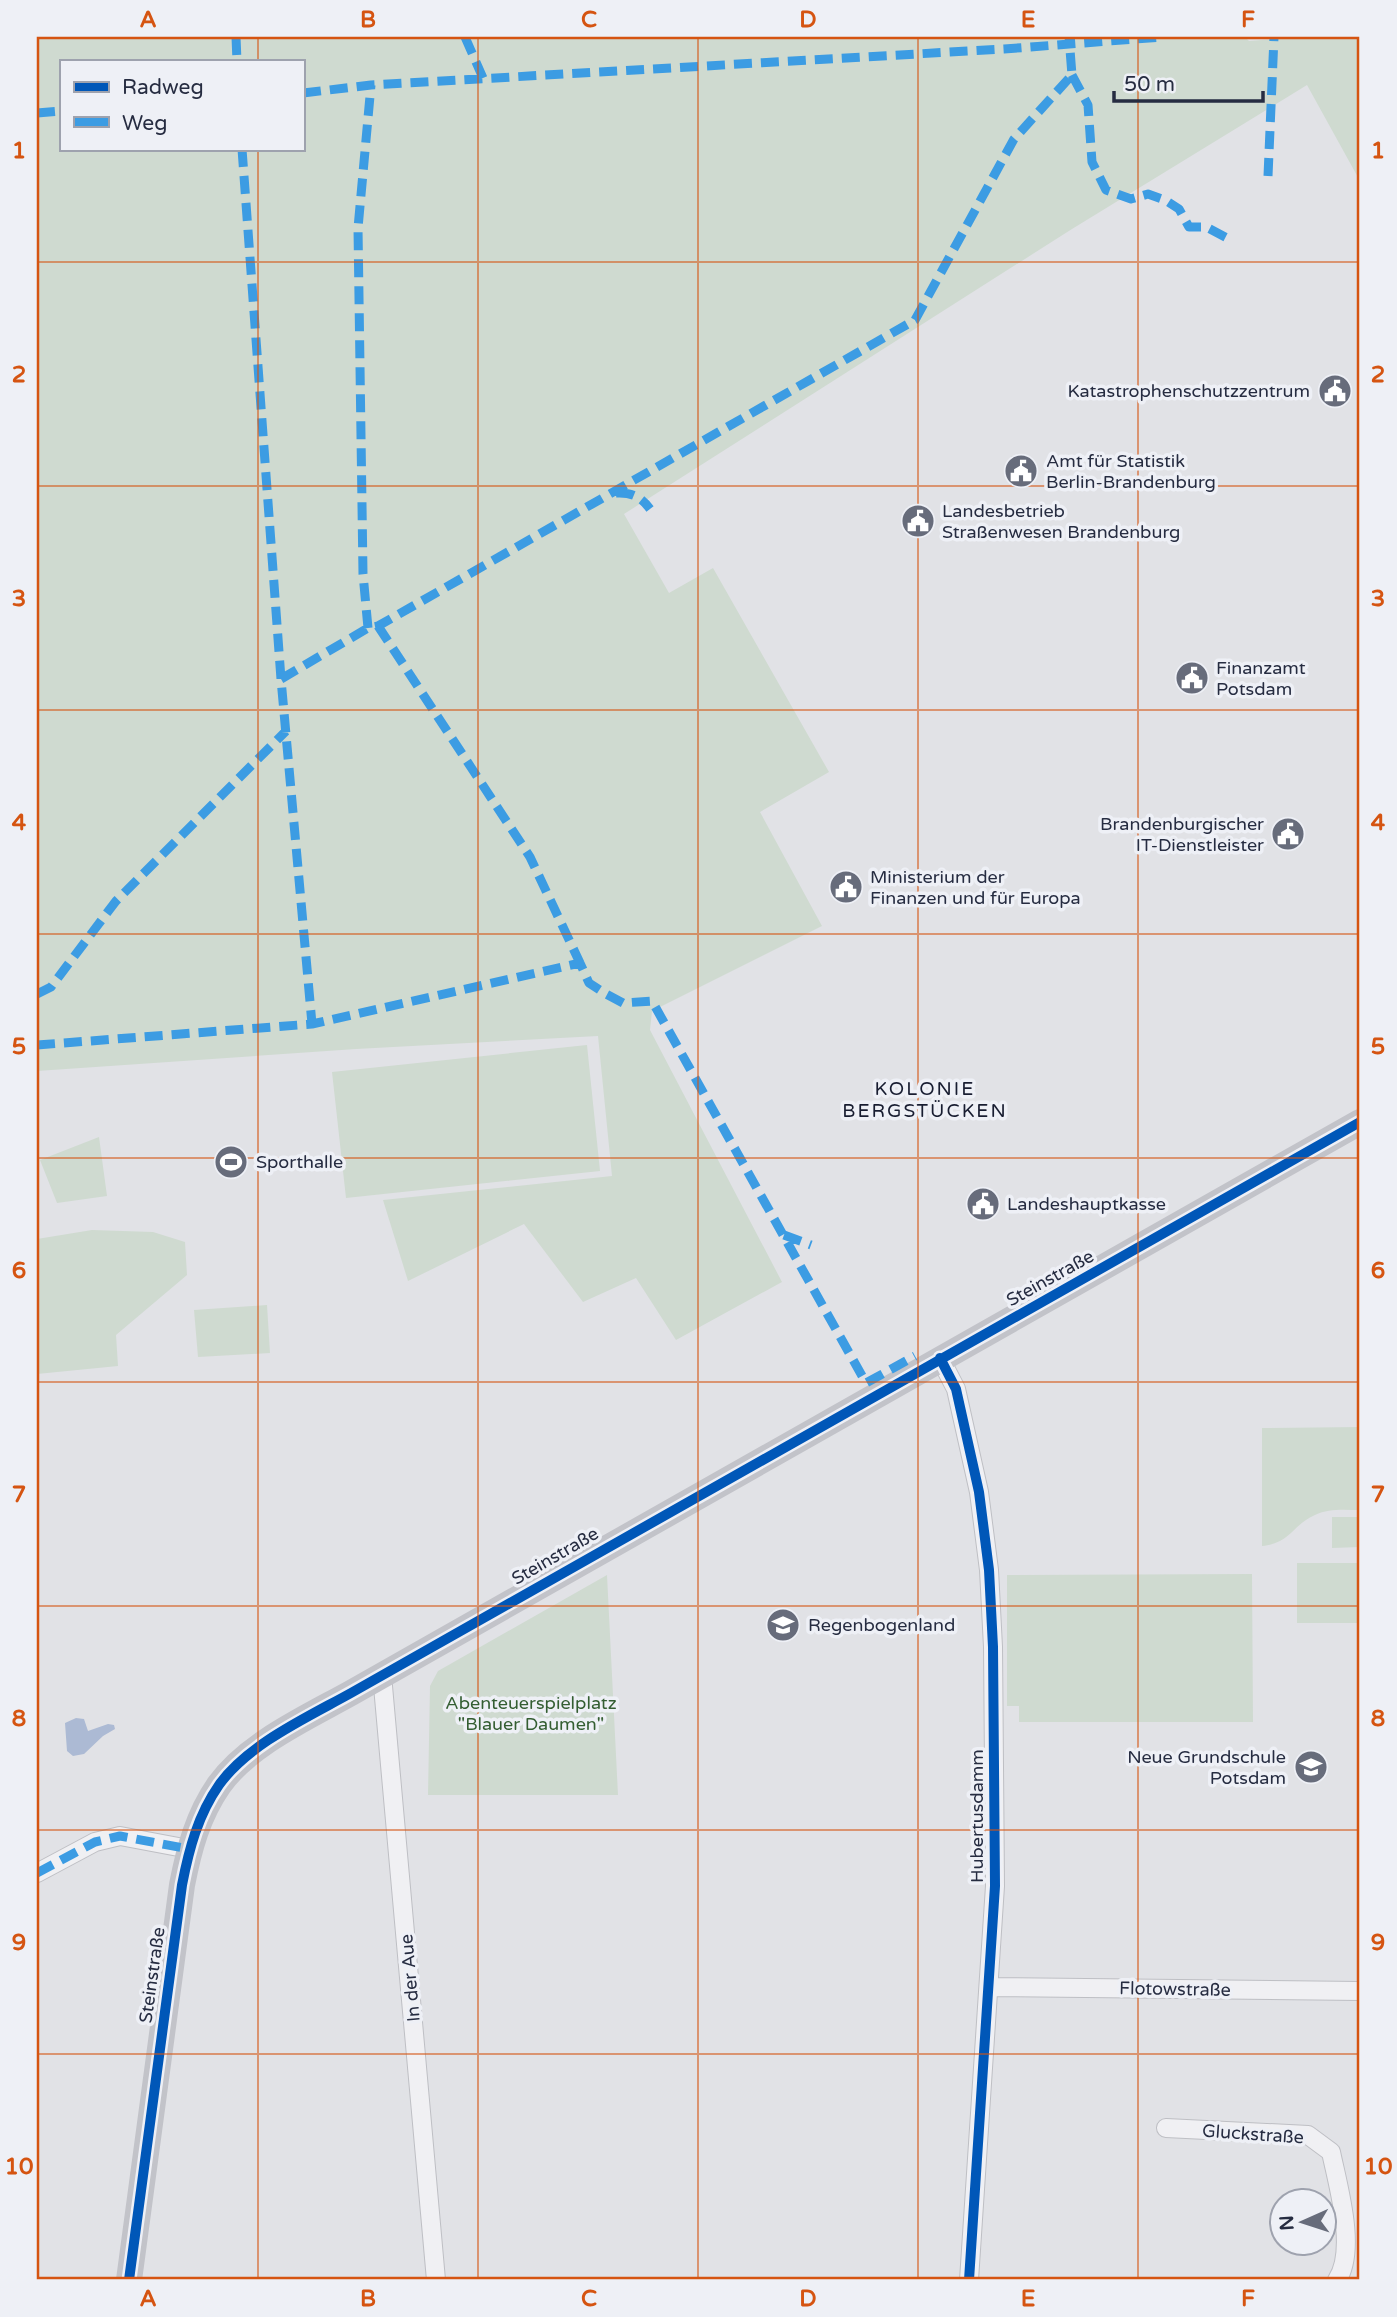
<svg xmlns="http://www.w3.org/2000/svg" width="1397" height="2317" font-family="'Varela Round',sans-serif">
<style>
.green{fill:#cfdad0;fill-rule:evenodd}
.water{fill:#acbad4}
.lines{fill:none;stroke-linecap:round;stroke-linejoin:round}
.street-casing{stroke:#bebfc4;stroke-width:20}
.street{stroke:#f0f0f3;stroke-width:18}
.secondary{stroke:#c2c3c9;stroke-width:26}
.quiet{stroke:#3c9ce3;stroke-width:9;stroke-dasharray:18 9;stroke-linecap:butt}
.cycleway-casing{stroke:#eef0f6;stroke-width:15}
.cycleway{stroke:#0057b8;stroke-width:10}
.grid{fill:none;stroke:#d55411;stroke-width:2;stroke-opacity:0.55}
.labels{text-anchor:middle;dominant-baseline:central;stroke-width:7;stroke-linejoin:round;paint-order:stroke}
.poi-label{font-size:18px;fill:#262c41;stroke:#eef0f6;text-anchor:start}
.street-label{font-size:18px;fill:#262c41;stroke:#eef0f6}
.park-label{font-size:18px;fill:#345e32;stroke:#eef0f6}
.neighbourhood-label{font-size:19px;letter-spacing:2px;fill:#181d31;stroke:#eef0f6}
.neatline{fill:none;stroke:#d55411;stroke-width:2.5}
.grid-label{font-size:23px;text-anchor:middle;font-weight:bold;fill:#d55411}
</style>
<rect width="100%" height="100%" fill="#e1e2e6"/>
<path class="green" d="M37,37H1245L1249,41L1301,37H1360V181L1307,85L1072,229L624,514L669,593L713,568L829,772L760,812L822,926L652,1011L650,1030L782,1282L676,1340L636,1278L583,1302L524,1224L408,1281L383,1200L612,1176L598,1036L356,1049L37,1071ZM303,61V149H61V61Z
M587,1045L600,1171L346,1198L332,1072Z
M99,1137L107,1196L57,1203L40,1160Z
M92,1230L153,1232L185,1242L187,1275L116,1335L118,1366L37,1374V1239Z
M267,1305L270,1353L198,1357L194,1310Z
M1360,1427V1510C1345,1510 1329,1508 1315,1515C1291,1526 1291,1543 1262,1546V1428Z
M1332,1517H1360V1547L1332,1548Z
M1297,1563H1360V1623H1297Z
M1252,1574L1253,1722H1019V1706H1007V1575Z
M607,1575L618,1795H428L430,1686L438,1671Z"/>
<path class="water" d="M76,1718L84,1719L88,1731L108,1724L114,1725L115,1729L103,1736L84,1754L73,1756L67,1751L65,1723Z"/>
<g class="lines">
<defs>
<path id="street" d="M940,1358L956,1389L979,1492L989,1570L993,1647L995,1886L969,2280
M382,1675L436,2280
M37,1873L95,1842L120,1836L189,1849
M989,1987L1360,1991
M1166,2128L1308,2135L1331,2152C1338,2186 1357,2250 1337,2280"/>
</defs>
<use href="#street" class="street-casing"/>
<use href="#street" class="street"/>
<path class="secondary" d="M129,2280L182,1885C189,1849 198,1815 219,1785C248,1744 308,1717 351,1693L1360,1122"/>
<path class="quiet" d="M236,37L237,61
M465,37L483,78
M1072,75L1088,105L1092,162L1106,190L1131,199L1148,194L1165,200L1179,209L1189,227H1206L1231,240
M303,93L371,85L1004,49L1162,37
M37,113L61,111
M242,149L281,679L312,1024
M1268,176L1274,37
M616,493C632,492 641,497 650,509
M378,626L530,857L580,963
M368,628L363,574L358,228L371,85
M281,679L368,628L378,626L915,320L1014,139L1072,75L1069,37
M37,994L51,987L116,901L286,731
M37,1045L312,1024L580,963L589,983L606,994L623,1003L652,1001L866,1383L915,1356
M784,1235L811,1245
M37,1873L95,1842L120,1836L189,1849"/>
<defs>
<path id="cycleway" d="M940,1358L956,1389L979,1492L989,1570L993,1647L995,1886L969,2280
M129,2280L182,1885C189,1849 198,1815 219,1785C248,1744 308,1717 351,1693L1360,1122"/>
</defs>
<use href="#cycleway" class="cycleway-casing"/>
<use href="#cycleway" class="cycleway"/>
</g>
<path class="grid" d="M258,37V61M478,37V2280M698,37V2280M918,37V2280M1138,37V2280M258,149V2280M37,262H1360M37,486H1360M37,710H1360M37,934H1360M37,1158H1360M37,1382H1360M37,1606H1360M37,1830H1360M37,2054H1360"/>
<defs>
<symbol id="civic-disc" viewBox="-11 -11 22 22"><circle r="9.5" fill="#676c7b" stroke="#eef0f6"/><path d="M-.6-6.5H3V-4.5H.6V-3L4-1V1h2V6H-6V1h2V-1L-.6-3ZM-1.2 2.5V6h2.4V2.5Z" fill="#fff"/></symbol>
<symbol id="stadium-disc" viewBox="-11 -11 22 22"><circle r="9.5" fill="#676c7b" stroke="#eef0f6"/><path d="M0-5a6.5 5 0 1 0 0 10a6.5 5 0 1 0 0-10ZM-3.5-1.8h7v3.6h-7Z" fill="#fff"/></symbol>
<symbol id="school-disc" viewBox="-11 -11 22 22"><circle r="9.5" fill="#676c7b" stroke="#eef0f6"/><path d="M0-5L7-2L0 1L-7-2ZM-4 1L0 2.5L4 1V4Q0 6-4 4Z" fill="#fff"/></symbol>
</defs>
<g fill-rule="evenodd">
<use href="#civic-disc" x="1316" y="372" width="38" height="38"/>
<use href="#civic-disc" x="1002" y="452" width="38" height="38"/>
<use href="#civic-disc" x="899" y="502" width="38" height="38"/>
<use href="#civic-disc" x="1173" y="659" width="38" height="38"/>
<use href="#civic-disc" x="1269" y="815" width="38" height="38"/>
<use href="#civic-disc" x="827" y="868" width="38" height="38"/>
<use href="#stadium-disc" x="212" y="1143" width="38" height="38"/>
<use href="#civic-disc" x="964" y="1185" width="38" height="38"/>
<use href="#school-disc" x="764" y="1606" width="38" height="38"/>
<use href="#school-disc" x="1292" y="1748" width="38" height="38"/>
</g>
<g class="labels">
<g class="poi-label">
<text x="1310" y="391" text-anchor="end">Katastrophenschutzzentrum</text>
<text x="1046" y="461">Amt für Statistik<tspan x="1046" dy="21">Berlin-Brandenburg</tspan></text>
<text x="942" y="511">Landesbetrieb<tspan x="942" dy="21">Straßenwesen Brandenburg</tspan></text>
<text x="1216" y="668">Finanzamt<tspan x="1216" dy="21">Potsdam</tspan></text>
<text x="1264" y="824" text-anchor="end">Brandenburgischer<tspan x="1264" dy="21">IT-Dienstleister</tspan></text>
<text x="870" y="877">Ministerium der<tspan x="870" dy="21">Finanzen und für Europa</tspan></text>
<text x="256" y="1162">Sporthalle</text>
<text x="1007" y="1204">Landeshauptkasse</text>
<text x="808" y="1625">Regenbogenland</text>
<text x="1286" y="1757" text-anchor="end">Neue Grundschule<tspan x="1286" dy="21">Potsdam</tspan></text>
</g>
<g class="street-label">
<text transform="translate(1050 1278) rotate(-29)">Steinstraße</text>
<text transform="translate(555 1556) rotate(-30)">Steinstraße</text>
<text transform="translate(977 1816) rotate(-90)">Hubertusdamm</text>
<text transform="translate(152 1975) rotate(-82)">Steinstraße</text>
<text transform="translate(410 1978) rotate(-95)">In der Aue</text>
<text transform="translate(1175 1989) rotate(1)">Flotowstraße</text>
<text transform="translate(1253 2134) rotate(4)">Gluckstraße</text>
</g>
<g class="park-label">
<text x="531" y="1703">Abenteuerspielplatz<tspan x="531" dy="21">"Blauer Daumen"</tspan></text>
</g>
<g class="neighbourhood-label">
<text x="925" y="1089">KOLONIE<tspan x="925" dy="22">BERGSTÜCKEN</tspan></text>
</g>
</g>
<rect width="1397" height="2317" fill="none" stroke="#eef0f6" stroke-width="77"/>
<rect x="60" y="60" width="245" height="91" fill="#eef0f6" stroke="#9ea2ae" stroke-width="2"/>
<rect x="74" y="82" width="35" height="10" fill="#0057b8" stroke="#9ea2ae" stroke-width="2"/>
<text x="122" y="94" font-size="21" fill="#262c41">Radweg</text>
<rect x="74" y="117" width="35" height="10" fill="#3c9ce3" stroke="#9ea2ae" stroke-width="2"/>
<text x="122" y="130" font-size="21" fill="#262c41">Weg</text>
<g transform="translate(1303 2222) rotate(267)"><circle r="33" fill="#eef0f6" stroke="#9ea2ae" stroke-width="2"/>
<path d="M0-5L12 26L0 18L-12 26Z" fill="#676c7b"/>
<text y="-10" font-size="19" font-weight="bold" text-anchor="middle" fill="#262c41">N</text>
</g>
<path d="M1114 91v10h149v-10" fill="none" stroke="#262c41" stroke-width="3.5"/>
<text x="1124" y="91" font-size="21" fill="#262c41" stroke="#eef0f6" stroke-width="5" paint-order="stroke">50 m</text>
<rect x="38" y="38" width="1320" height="2240" class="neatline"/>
<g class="grid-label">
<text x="148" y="27">A</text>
<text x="368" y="27">B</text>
<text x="589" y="27">C</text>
<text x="808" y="27">D</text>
<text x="1028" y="27">E</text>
<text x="1248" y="27">F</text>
<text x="19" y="158">1</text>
<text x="1378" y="158">1</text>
<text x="19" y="382">2</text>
<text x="1378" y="382">2</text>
<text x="19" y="606">3</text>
<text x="1378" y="606">3</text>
<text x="19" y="830">4</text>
<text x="1378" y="830">4</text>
<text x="19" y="1054">5</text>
<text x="1378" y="1054">5</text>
<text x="19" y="1278">6</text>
<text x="1378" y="1278">6</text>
<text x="19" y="1502">7</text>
<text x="1378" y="1502">7</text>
<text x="19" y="1726">8</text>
<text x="1378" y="1726">8</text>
<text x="19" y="1950">9</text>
<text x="1378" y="1950">9</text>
<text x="19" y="2174">10</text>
<text x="1378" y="2174">10</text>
<text x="148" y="2306">A</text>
<text x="368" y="2306">B</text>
<text x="589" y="2306">C</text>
<text x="808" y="2306">D</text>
<text x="1028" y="2306">E</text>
<text x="1248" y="2306">F</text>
</g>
</svg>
